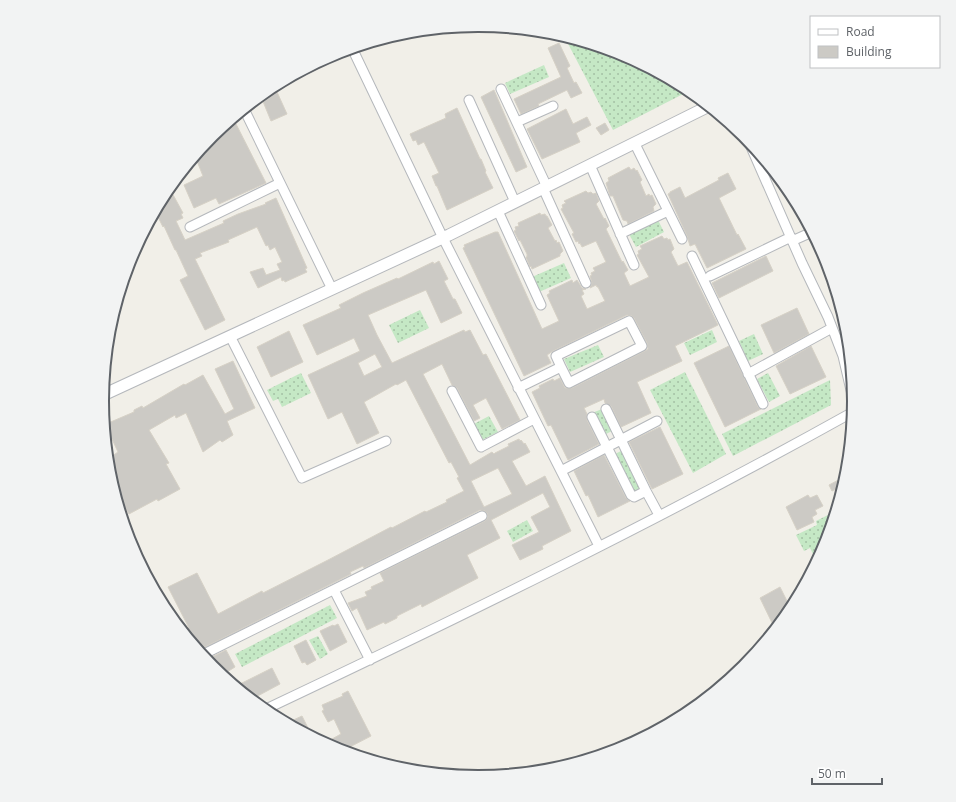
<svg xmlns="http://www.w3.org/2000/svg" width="956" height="802" font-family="'Open Sans',sans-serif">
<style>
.grass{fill:url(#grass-dots)}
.building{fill:#cccac5;stroke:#d6d1c6;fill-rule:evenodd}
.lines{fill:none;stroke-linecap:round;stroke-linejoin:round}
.minor-casing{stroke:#b5b8bc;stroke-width:11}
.tertiary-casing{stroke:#b5b8bc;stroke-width:13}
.minor{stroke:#fff;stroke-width:9}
.tertiary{stroke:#fff;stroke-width:11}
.rim{fill:none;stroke:#5f6368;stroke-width:2}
</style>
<defs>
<pattern id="grass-dots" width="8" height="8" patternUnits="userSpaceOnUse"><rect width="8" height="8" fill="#c5e8c5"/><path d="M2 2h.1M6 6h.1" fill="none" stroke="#a3c0a4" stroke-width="1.8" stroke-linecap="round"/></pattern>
</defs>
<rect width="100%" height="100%" fill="#f1efe8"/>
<path class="grass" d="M564,36L622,54L685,87L687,92L613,130Z
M544,65L549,77L510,94L505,83Z
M658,220L664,232L636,247L629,234Z
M564,263L571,278L539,292L532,277Z
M420,310L429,328L398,343L389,325Z
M712,330L717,342L690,355L684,343Z
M754,334L763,354L748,361L739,341Z
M598,345L604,357L570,372L564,359Z
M685,372L726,454L693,473L650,390Z
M301,373L311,393L282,407L278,399L273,401L267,390Z
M768,373L780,396L769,402L757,379Z
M830,380L831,405L733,456L722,434Z
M602,409L612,431L602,436L592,413Z
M489,416L498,432L480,441L472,425Z
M621,451L640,489L632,493L613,455Z
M836,511C831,526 829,549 814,556L810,548L804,551L796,535L817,525L816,521Z
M527,520L533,531L513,542L507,531Z
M330,605L337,618L242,667L235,654Z
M318,636L328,654L320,659L309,640Z"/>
<path class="building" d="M559,43L570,66L567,68L574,83L576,82L582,93L571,98L567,90L538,104L539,106L521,114L514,99L561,77L548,48Z
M494,90L527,167L516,172L481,97Z
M277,92L287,114L271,121L262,99Z
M457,108L480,159H481L486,171L485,172L493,188L447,210L437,186H436L432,176L439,173L424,142L418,145L416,140L413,141L410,134L446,118L445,114Z
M566,109L573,124L587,117L591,125L576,133L580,142L542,159L527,129Z
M235,122L266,183L219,204L216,198L194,208L184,185L203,176L195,156L212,135L225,124L231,123V124Z
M605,123L609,130L601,135L596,128Z
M629,167L631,170L634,168L636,171L637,170L642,180L640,182L646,196L649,194L650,196L652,195L656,204L653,207L654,211L628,224L627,221L623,220L613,196H610L606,183L609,181L608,178Z
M728,173L736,189L719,198L737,235L738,234L746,249L707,268L695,244L690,246L687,236L668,194L670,193V192L680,187L685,198L719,180L718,178Z
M171,191L183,213L181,214L183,218L176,221L185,240L224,223L223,221L238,214L266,204L265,203L276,198L307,268L305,269L307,272L285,282L284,280L282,281L281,277L258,288L250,272L263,268L266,275L280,270L277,264L282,262L275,247L270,250L268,245L266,246L257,227L228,240L229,242L200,253L202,256L195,259L225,320L205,330L180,280L188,276L176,250H175L164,226L163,227L157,215L159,214L156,209L164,194Z
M586,191L588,193L591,192L593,194L596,193L599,201L596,204L604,219L605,218L609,226L606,229L622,262L623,261L628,270L624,273L630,286L649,277L637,255L639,254L638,251L642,249L640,246L662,236L664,239L667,238L668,240L670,239L674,249L671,252L678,266L687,262L718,325L675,346L682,361L637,382L651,413L621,427L611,406L605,403L604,399L584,408L587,414V420L599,444L568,460L551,425L548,426L532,392L540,388L539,386L553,379L554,381L560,378L565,388H572L645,351L648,349L647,343L634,318L632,316L627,315L553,351L547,355L551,363L524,376L463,248L465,247L464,245L495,232H498L542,329L559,321L547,295L550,293L549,291L572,280L573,283L577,280L582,288L586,289L582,290L584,294L581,296L587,309L605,301L598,287H597L596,285L590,288L592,283L590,276L592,275L591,273L595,271L593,268L606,262L596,241L582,247L580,243L579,244L578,241L576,242L572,234L574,233L561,209L563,208L562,205L566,203L564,201Z
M540,213L541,215L545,214L546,216H547L552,225L548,228L555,241L556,240L557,243L559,242L563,251L560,254V256L532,269L531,266L530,267L526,257H527V254L520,240L519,241L514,231L516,230L515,227L519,226L518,223Z
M766,256L773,271L719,298L712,283Z
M439,261L448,279L444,281L453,299H455L462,313L441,323L426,290L368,315L377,335L392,363L464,330L465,332L470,330L483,355L486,354L520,420L502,429L486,398L473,405L480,418L474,421L457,388L452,385L442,364L423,374L470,465L492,452L494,454L495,453L509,446L508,444L519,439L520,441L521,440L524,444L525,443L530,452L512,461L526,486L545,476L571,531L542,546L543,549L520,560L512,545L539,532L531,517L550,507L543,493L491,520L500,538L467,555L478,578L422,607L421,604L397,616V618L385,624L384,622L367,630L357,608L352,611L348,603L367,596L365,592L372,589L371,587L384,581L380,573L485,521L488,517L487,513L485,511L480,510L364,568L363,566L350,572L351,574L199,650L189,639L185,630L189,628L168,587L197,573L218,614L262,591L263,593L328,560L391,527L392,528L425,511L426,512L447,502L446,500L464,491L457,478L459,477L451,462L449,463L406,380L397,385L396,384L364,402L379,433L357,444L342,412L328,419L308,375L360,351L354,338L317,355L303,325L341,308L339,305L363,293L397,278L398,279L433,262L434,264ZM375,354L382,367L364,376L358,363ZM498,468L512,494L484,507L471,481Z
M797,308L809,334L774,353L761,325Z
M289,331L303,362L271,377L257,347Z
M729,346L758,407L761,409L725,427L694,363Z
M811,346L826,377L790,394L776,366Z
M233,361L255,408L227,421L233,435L222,442L220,440L203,452L186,413L176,418L175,415L149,430L169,463L166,464L180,489L158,501L157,499L129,514L113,488L109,474L108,459L118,452L112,439L106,442L105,431L109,430L106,424L134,412V410L142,406L143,408L184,384L185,385L203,375L225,414L234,409L215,369Z
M660,427L683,474L652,489L629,442Z
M604,455L626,498L630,501L598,517L588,495L586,496L574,471Z
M846,476L843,486L832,491L829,485Z
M808,495L810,498L817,495L823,506L815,510L817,514L812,517L814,522L797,530L786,507Z
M780,587L791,609L775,629L760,598Z
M338,624L347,642L330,651L320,631L333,625L334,626Z
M306,640L316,660L307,665L305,662L302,663L294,646Z
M226,650L235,667L222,675L212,667L206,660Z
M272,668L280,684L252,699L236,686Z
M348,691L371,736L342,751L334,748L336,745L332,739L341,734L334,719L328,722L322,711L324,710L322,705L343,696L342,694Z
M302,716L312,736L287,723Z"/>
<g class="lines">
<defs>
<path id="minor" d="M352,48L443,238L599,546
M501,89L547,187
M469,100L515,202
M244,109L332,289
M517,122L553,106
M748,140L802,263L828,317L843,356L854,403
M635,144L682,239
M590,165L634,265
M543,188L586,283
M498,211L541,305
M190,227L280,183
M620,234L668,211
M792,241L812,232
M692,256L763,404
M710,276L791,237
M230,336L302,478L386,441
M748,374L832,328
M518,388L561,367L556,356L629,321L642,346L569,383L561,367
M452,391L481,447L534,419
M592,417L631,495L634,497L646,491L606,409
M561,471L657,421
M646,491L659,515
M334,590L370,660
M202,655L482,516
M264,710C463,616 661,519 853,412"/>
<path id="tertiary" d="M103,395L449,235L709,106"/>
</defs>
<use href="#minor" class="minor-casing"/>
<use href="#tertiary" class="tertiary-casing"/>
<use href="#minor" class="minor"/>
<use href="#tertiary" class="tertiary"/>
</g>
<path d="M0 0H956V802H0ZM109 401a369 369 0 1 1 738 0a369 369 0 1 1-738 0Z" fill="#f2f3f3" fill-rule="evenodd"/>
<path class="rim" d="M109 401a369 369 0 1 1 738 0a369 369 0 1 1-738 0Z"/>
<rect x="810" y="16" width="130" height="52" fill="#ffffff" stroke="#bfc1c3"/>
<rect x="818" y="29" width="20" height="6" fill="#ffffff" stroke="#bfc1c3"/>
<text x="846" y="36" font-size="12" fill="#5f6368">Road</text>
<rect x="818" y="46" width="20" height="12" fill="#cccac5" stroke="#bfc1c3"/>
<text x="846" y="56" font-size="12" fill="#5f6368">Building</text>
<path d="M812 778v6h70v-6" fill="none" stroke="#5f6368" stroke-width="2"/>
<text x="818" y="778" font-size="12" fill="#5f6368" stroke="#ffffff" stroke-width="3" paint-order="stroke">50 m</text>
</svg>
